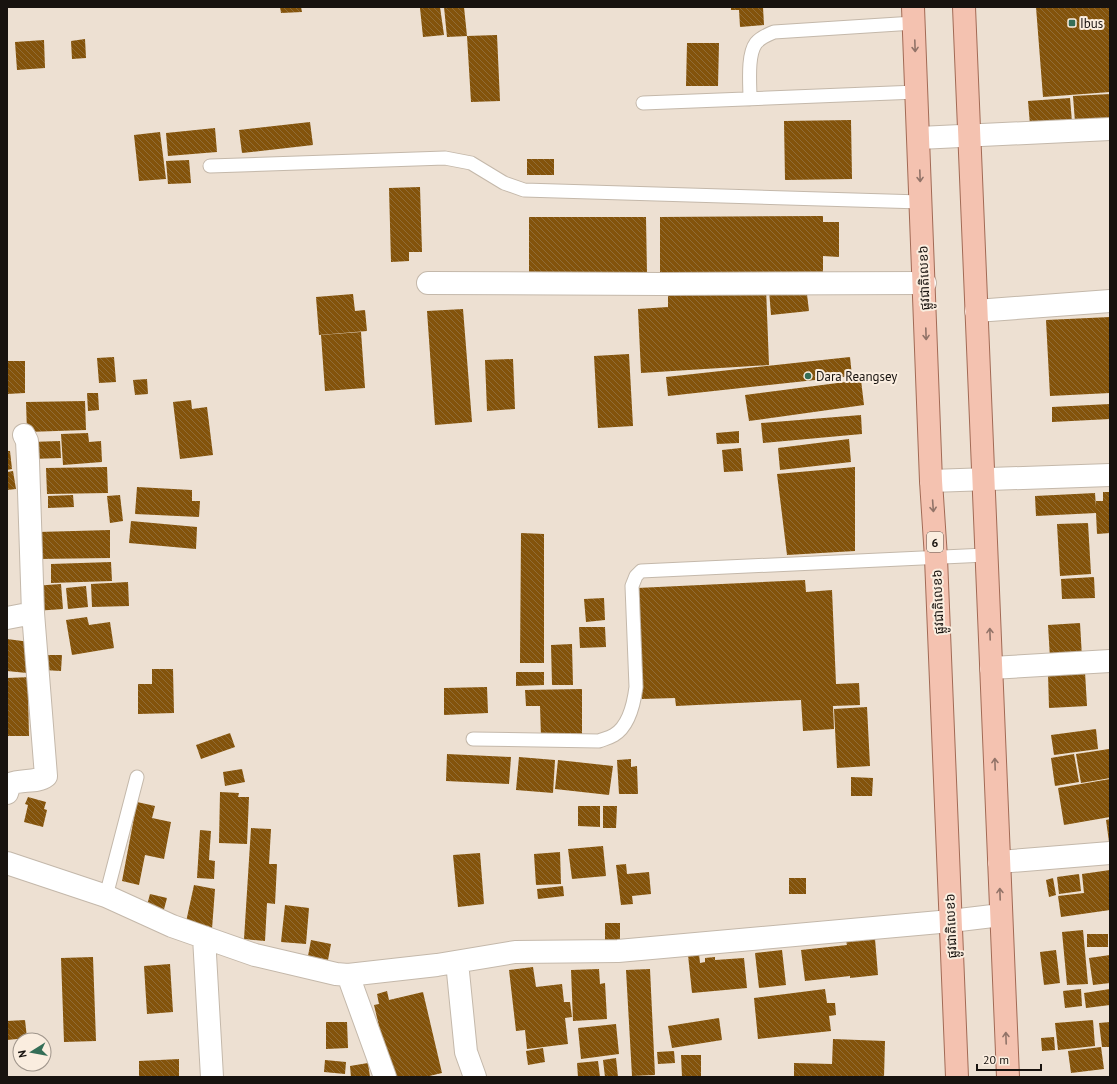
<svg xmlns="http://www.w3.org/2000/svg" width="1117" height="1084" font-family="'PT Sans','Noto Sans Khmer',sans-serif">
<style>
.building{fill:url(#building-back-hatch)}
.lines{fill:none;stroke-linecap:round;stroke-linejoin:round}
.service-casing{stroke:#c4b8aa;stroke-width:15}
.minor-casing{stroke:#c4b8aa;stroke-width:24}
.primary-casing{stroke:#a26a55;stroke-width:24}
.service{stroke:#fff;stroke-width:13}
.minor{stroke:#fff;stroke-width:22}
.primary{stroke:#f4c2b0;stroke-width:22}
.oneway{stroke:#917368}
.poi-dot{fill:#356e57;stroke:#faeddf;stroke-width:1.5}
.labels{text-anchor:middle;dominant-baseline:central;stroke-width:4;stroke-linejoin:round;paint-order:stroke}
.shield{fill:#faeddf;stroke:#5c544d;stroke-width:1}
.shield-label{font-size:12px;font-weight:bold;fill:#18130f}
.poi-label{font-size:13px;fill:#18130f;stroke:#faeddf;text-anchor:start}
.street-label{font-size:13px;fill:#18130f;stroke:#faeddf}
</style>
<defs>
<pattern id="building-back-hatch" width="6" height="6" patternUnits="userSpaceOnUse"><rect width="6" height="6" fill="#83530b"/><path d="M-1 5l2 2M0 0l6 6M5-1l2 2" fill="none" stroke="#916c36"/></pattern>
</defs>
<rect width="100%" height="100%" fill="#ede0d2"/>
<path class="building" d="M280,7H301L302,12L281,13Z
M428,7H440L444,35L423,37L420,8Z
M444,7H464L467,36L447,37Z
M731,7H763L764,25L740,27L739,10H731Z
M1036,7H1110V92L1043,97Z
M497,35L500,101L471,102L467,36Z
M85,39L86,58L72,59L71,41Z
M44,40L45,68L17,70L15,42Z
M687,43H719L718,86H686Z
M1110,94V119L1075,122L1073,96Z
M1070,98L1072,122L1030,125L1028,101Z
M851,120L852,179L785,180L784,121Z
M310,122L313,145L242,153L239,130Z
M215,128L217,152L168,156L166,133Z
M160,132L166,179L139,181L134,135Z
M527,159H554V175H527Z
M189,160L191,183L168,184L166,161Z
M420,187L422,252H409V261L391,262L389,188Z
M823,216V222H839V257L823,256V273L660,274V217Z
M529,217H646L647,274H529Z
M806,286L809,311L771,315L769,290Z
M766,288L769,365L641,373L638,309L668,307V292Z
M353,294L355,311L365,310L367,331L319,335L316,297Z
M463,309L472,422L435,425L427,311Z
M1110,317V393L1050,396L1046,320Z
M361,332L365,388L325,391L321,335Z
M629,354L633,426L598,428L594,356Z
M114,357L116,382L99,383L97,358Z
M850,357L852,376L668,396L666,377Z
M513,359L515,409L487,411L485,360Z
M7,361H25V393L7,394Z
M147,379L148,394L135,395L133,380Z
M861,380L864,405L749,421L745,395Z
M87,393H98L99,410L88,411Z
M191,400L192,409L207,407L213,455L180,459L173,402Z
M85,401L86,430L27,432L26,402Z
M1110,404V419L1052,422V407Z
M861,415L862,434L763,443L761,423Z
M739,431V443L717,444L716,433Z
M88,433L89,442L101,441L102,462L63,465L61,434Z
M849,439L851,462L780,470L778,448Z
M60,441L61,458L32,459L31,442Z
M741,448L743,471L724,472L722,450Z
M7,451H10L12,469L7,470Z
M107,467L108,493L47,494L46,468Z
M855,467V551L787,555L777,474Z
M13,471L16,489L7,490V472Z
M137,487L192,490V501H200L199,517L135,514Z
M1103,492H1110V533L1097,534L1096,513L1036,516L1035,496L1095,493L1096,507V501H1103Z
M73,495L74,507L48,508V496Z
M120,495L123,521L110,523L107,496Z
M131,521L197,527L196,549L129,543Z
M1088,523L1091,574L1060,576L1057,524Z
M110,530V558L38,559V532Z
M521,533L544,534V663H520Z
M111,562L112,581L51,583V564Z
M1094,577L1095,598L1062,599L1061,579Z
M805,580L806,592L832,590L836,684L859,683L860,705L833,706L834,729L803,731L801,700L676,706L675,698L642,699L637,588Z
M128,582L129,606L92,607L91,584Z
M61,584L63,609L35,611L33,586Z
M86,586L88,607L68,609L66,588Z
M604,598L605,620L586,622L584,599Z
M87,617L89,625L110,622L114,648L72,655L66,620Z
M1080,623L1082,657L1050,658L1048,625Z
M579,627H605L606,647L580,648Z
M7,639L30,642L27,673L7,671Z
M572,644L573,685H552L551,645Z
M44,655H62L61,671L43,670Z
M152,669H173L174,713L138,714V684H152Z
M516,672H544V685L516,686Z
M1085,672L1087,706L1049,708L1048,673Z
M32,677L33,696H28L29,736H7V678Z
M487,687L488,713L444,715V688Z
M582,689V737H541L540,706H526L525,690Z
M867,707L870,766L837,768L834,709Z
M1096,729L1098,749L1054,755L1051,735Z
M230,733L235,747L201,759L196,745Z
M1109,749L1110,778L1081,783L1076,754Z
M447,754L511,757L509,784L446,781Z
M1074,754L1079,782L1055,786L1051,758Z
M519,757L555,760L553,793L516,790Z
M631,759V767L637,766L638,794H619L617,760Z
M558,760L613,766L609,795L555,789Z
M242,769L245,782L225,786L223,772Z
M851,777L873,778L872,796H851Z
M1110,779V817L1064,825L1058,788Z
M220,792L239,793L238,797H249L247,844L219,843Z
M28,797L46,802L44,809L47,810L43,827L24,822L28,805L25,804Z
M137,802L155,806L152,818L171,822L164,859L145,855L139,885L122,881Z
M578,806H600V827L578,826Z
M603,806H617L616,828H603Z
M1110,819V842H1109L1106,820Z
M251,828L271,829L269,864H277L275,904L267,903L265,941L244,939Z
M200,830L211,831L209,860L215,861L214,879L197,878Z
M603,846L606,876L572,879L568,849Z
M560,852L561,884L536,885L534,854Z
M480,853L484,904L458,907L453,855Z
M626,864L627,874L649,872L651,894L632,896L633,904L621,905L616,865Z
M1110,870V910L1061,917L1058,896L1084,893L1082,874Z
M1079,874L1081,891L1059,894L1057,877Z
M789,878H806V894H789Z
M1053,878L1056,895L1049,897L1046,880Z
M194,885L215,889L212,929L186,922Z
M563,886L564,896L538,899L537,889Z
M150,894L167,898L163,913L146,909Z
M285,905L309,908L306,944L281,942Z
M605,923H620V943H605Z
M1083,930L1088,984L1067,985L1062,932Z
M1087,934H1108V947H1087Z
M875,939L878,975L850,978V976L805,981L801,950L847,945L846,941Z
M311,940L331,944L328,960L308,956Z
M782,950L786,985L759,988L755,953Z
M1056,950L1060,983L1044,985L1040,952Z
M699,954L700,963L705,962V958L715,957V960L744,958L747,988L692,993L688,955Z
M1110,955V983L1093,985L1089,958Z
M93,957L96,1041L64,1042L61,958Z
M170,964L173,1012L147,1014L144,966Z
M533,967L536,987L562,984L564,1002H570L572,1017L565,1018L568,1044L527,1049L525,1030L516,1031L509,970Z
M599,969L600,984L605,983L607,1019L573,1021L571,970Z
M650,969L655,1075L632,1076L626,970Z
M825,989L827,1003H835L836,1015L829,1016L831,1031L758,1039L754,998Z
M1081,989L1082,1006L1065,1008L1063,991Z
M1110,989V1005L1086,1008L1084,993Z
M387,991L389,1000L423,992L442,1073L425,1077H391L374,1005L379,1004L377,994Z
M719,1018L722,1040L672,1048L668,1026Z
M25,1020L27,1038L7,1040V1021Z
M1093,1020L1095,1046L1058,1050L1055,1023Z
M326,1022H347L348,1048L326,1049Z
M1110,1022V1047H1102L1099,1023Z
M616,1024L619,1054L581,1059L578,1028Z
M1054,1037L1055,1050L1042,1051L1041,1038Z
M833,1039L885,1041L884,1077H794V1063L832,1064Z
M1101,1047L1104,1069L1071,1073L1068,1051Z
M543,1048L545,1062L528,1065L526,1051Z
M674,1051L675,1063L658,1064L657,1052Z
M681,1055H701V1077H682Z
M616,1058L618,1077H605L603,1060Z
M179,1059V1077H139V1061Z
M325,1060L346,1062L345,1074L324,1072Z
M598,1061L600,1077H578L577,1063Z
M368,1063L370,1077H351L350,1066Z"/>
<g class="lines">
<defs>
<path id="service" d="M750,99C750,84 747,55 756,43C761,37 767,35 774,32L914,23
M643,103L917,92
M210,166L445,158L471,163L504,183L524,190L921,202
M473,739L599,741C604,739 609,738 614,735C629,726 634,703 636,687L632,586L636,576L641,571L986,555
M106,896L137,777"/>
<path id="minor" d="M919,138L1110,129
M428,283L662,284L925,283
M976,311L1110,301
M931,481L1110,475
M7,618L33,613L28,461L27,441L24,435
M991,668L1110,661
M7,793L10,784C21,779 37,783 46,776L33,613
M999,862L1110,853
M7,863L106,896L172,926L255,955L336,974L348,975L437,965L515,952L618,951L951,921L1001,915
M204,937L212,1077
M457,962L466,1052L475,1077
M348,975L385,1077"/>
<path id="primary" d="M913,7L931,481L936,558L957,1077
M964,7L1008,1077"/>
</defs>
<use href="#service" class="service-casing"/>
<use href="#minor" class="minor-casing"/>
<use href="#primary" class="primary-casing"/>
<use href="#service" class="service"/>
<use href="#minor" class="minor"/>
<use href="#primary" class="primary"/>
</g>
<defs><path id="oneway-shaft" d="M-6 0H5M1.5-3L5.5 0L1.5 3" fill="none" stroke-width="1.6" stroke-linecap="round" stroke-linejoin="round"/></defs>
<g class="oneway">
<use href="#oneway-shaft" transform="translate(915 46) rotate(88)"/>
<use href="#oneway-shaft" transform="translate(920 176) rotate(88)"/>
<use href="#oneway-shaft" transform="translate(926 334) rotate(88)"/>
<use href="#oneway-shaft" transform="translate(933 506) rotate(86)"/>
<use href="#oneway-shaft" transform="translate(990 634) rotate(-92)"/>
<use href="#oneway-shaft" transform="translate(995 764) rotate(-92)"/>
<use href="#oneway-shaft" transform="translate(1000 894) rotate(-92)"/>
<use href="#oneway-shaft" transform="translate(1006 1038) rotate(-92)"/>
</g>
<g class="poi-dot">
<rect x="1068" y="19" width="8" height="8" rx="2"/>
<circle cx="808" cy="376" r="4"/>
</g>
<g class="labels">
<rect class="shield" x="927" y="532" width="16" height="20" rx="3"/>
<g class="shield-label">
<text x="935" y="542">6</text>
</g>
<g class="poi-label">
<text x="1080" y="23">Ibus</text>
<text x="816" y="376">Dara Reangsey</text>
</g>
<g class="street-label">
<text transform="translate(924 278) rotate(-92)">ផ្លូវជាតិលេខ៦</text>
<text transform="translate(938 602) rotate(-92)">ផ្លូវជាតិលេខ៦</text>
<text transform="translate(951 926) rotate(-92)">ផ្លូវជាតិលេខ៦</text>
</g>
</g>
<rect width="1117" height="1084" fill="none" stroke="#18130f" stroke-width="16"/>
<g transform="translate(32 1052) rotate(259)"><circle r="19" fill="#faeddf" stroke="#a0968c"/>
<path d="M0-3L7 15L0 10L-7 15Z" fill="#356e57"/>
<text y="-6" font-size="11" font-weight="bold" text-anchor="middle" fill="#18130f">N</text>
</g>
<path d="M977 1064v6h64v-6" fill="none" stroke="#18130f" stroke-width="2"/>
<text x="983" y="1064" font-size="12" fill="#18130f" stroke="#faeddf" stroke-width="3" paint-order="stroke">20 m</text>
</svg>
